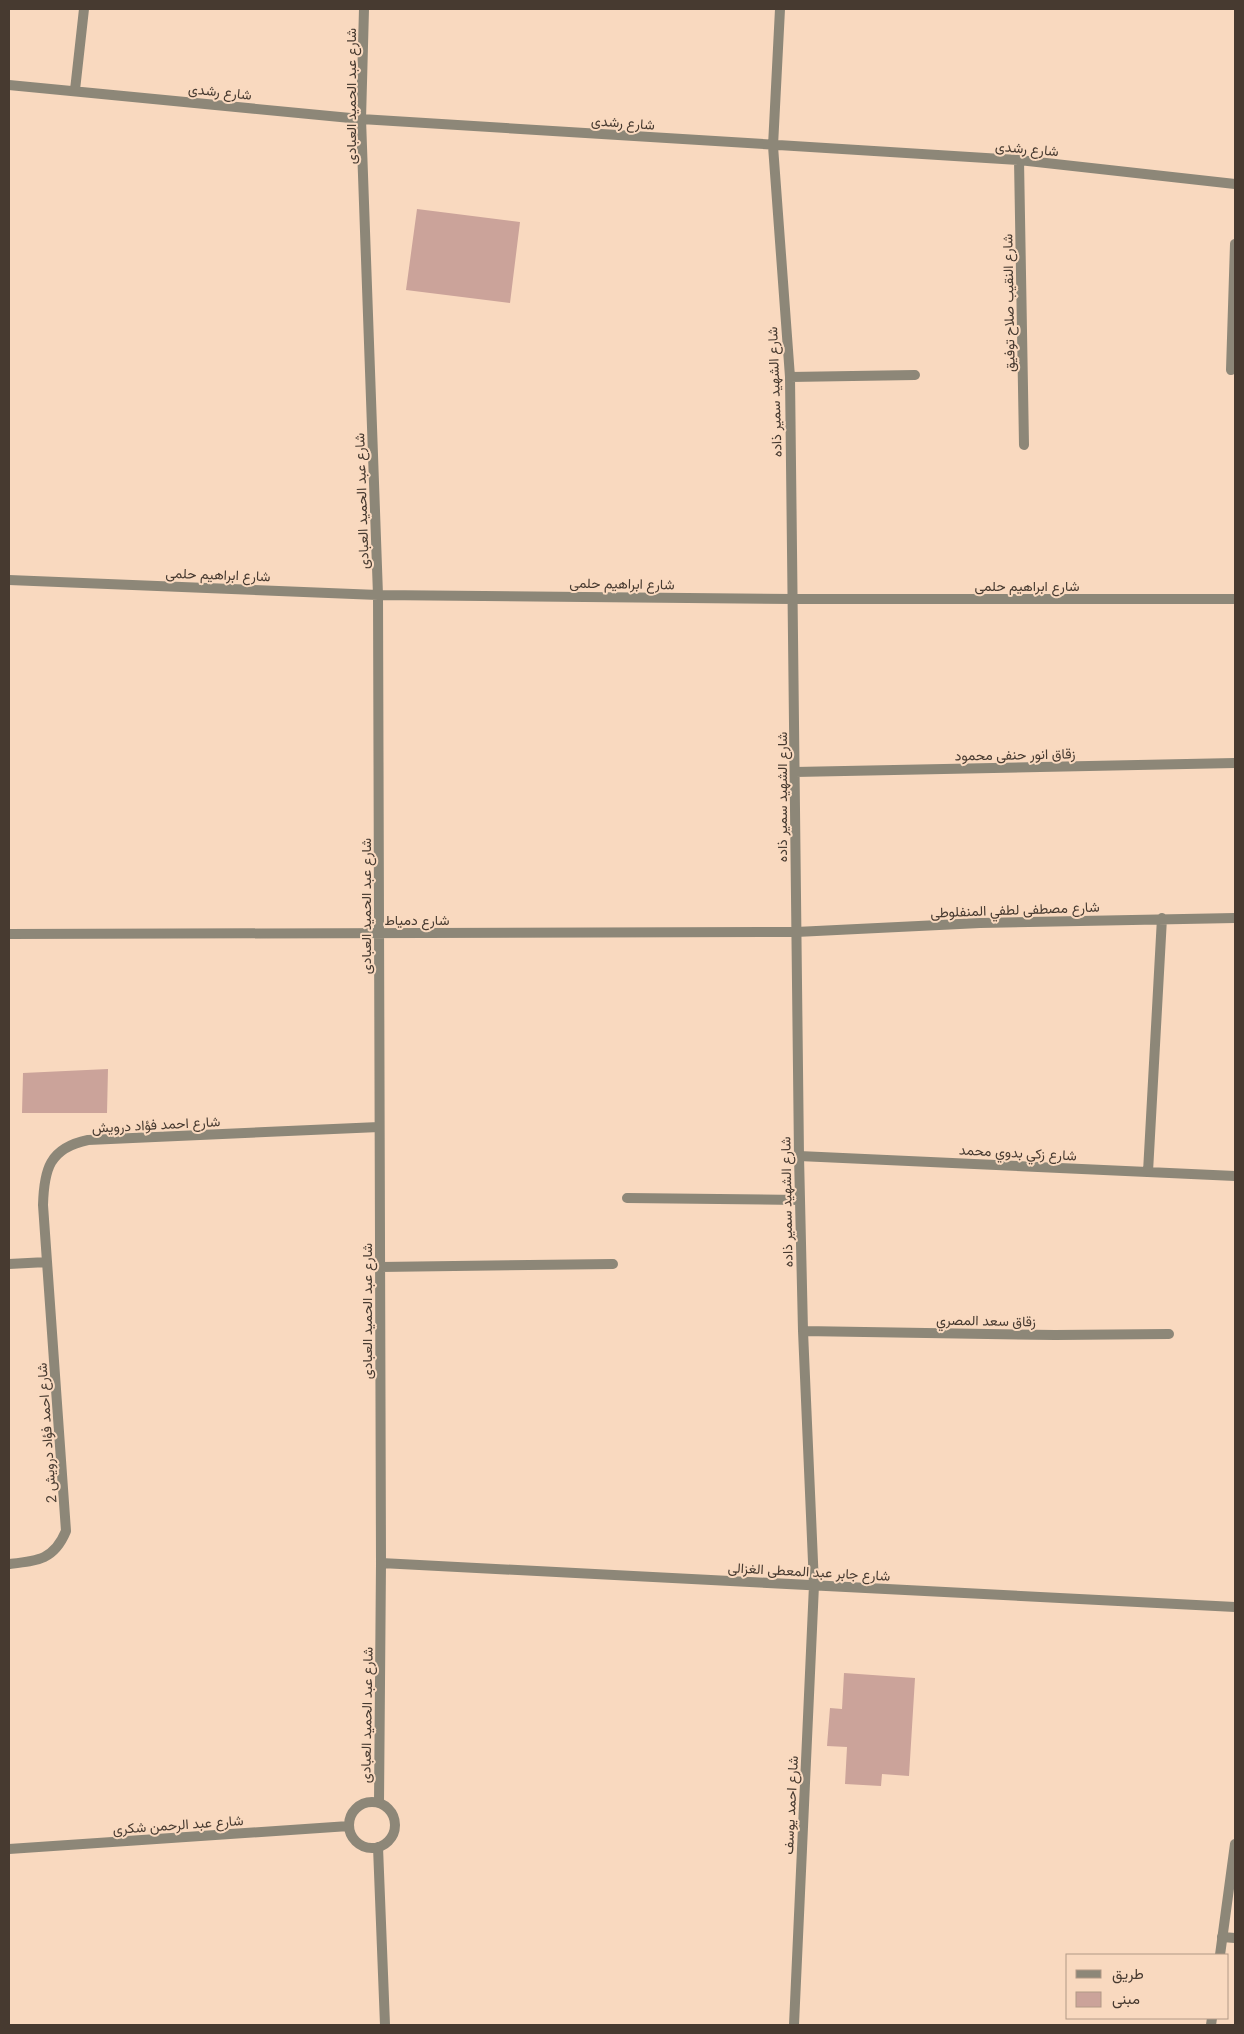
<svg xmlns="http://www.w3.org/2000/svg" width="1244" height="2034" font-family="Lato,Vazirmatn,sans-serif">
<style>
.building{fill:#cba39a}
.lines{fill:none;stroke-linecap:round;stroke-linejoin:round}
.minor{stroke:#8d8778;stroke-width:10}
.tertiary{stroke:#8d8778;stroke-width:10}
.labels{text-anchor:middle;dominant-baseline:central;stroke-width:4;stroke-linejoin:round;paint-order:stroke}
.street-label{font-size:14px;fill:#473a30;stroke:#f9d9bf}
</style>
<rect width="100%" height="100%" fill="#f9d9bf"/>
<path class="building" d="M417,209L520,222L510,303L406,290Z
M108,1069L107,1113H22L23,1073Z
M844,1673L915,1678L909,1776L882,1774L881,1786L845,1784L847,1747L827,1746L830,1708L842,1709Z"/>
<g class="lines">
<path class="minor" d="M364,9L361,119L378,595L381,1563L379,1803
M780,9L773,146L790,377L799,1156L803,1331L814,1585L794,2025
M9,85L361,119L1019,160L1235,184
M75,90L84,9
M1019,160L1024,445
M1231,370L1235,244
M790,377L915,375
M9,580L378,595L793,599H1235
M795,772L1235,763
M9,934L796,932L980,923L1235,918
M799,1156L1235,1176
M1148,1172L1162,918
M627,1198L800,1200
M9,1264L47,1262
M380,1267L613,1264
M803,1331L1055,1335L1169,1334
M381,1563L1235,1607
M9,1564C37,1561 54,1560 66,1531L43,1205C44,1170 49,1148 88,1140L379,1127
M349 1825a23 23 0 1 1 46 0a23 23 0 1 1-46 0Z
M378,1847L385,2025
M9,1849L349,1826
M1222,1937L1235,1938"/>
<path class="tertiary" d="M1220,1955L1235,1844
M1211,2025L1212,2018"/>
</g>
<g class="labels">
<g class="street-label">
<text transform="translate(220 91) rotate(6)">شارع رشدى</text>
<text transform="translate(350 96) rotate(-90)">شارع عبد الحميد العبادى</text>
<text transform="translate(623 122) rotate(4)">شارع رشدى</text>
<text transform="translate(1027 148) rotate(5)">شارع رشدى</text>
<text transform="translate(1008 303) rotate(-91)">شارع النقيب صلاح توفيق</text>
<text transform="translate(774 392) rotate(-92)">شارع الشهيد سمير ذاده</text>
<text transform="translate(361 501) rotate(-92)">شارع عبد الحميد العبادى</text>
<text transform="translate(218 574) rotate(2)">شارع ابراهيم حلمى</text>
<text transform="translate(622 583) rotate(1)">شارع ابراهيم حلمى</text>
<text x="1027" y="585">شارع ابراهيم حلمى</text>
<text transform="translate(1015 754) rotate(-1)">زقاق انور حنفى محمود</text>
<text transform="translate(781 797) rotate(-90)">شارع الشهيد سمير ذاده</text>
<text transform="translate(365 906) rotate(-90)">شارع عبد الحميد العبادى</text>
<text transform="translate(1015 909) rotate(-2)">شارع مصطفى لطفي المنفلوطى</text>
<text x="417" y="919">شارع دمياط</text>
<text transform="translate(156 1124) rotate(-3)">شارع احمد فؤاد درويش</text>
<text transform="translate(1018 1152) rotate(3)">شارع زكي بدوي محمد</text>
<text transform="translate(786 1202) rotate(-91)">شارع الشهيد سمير ذاده</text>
<text transform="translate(366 1311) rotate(-90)">شارع عبد الحميد العبادى</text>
<text transform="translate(986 1320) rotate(1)">زقاق سعد المصري</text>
<text transform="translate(46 1433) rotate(-94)">شارع احمد فؤاد درويش 2</text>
<text transform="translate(809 1571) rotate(3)">شارع جابر عبد المعطى الغزالى</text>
<text transform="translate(366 1715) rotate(-89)">شارع عبد الحميد العبادى</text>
<text transform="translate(790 1805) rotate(-87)">شارع احمد يوسف</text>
<text transform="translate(178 1824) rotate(-4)">شارع عبد الرحمن شكرى</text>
</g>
</g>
<rect width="1244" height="2034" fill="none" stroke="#473a30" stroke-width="20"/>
<rect x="1066" y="1954" width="162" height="65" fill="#f9d9bf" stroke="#b29986"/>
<rect x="1076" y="1970" width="25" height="8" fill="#8d8778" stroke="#b29986"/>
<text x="1112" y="1979" font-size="15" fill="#473a30">طريق</text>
<rect x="1076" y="1992" width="25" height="15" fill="#cba39a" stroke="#b29986"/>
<text x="1112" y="2004" font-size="15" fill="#473a30">مبنى</text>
</svg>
